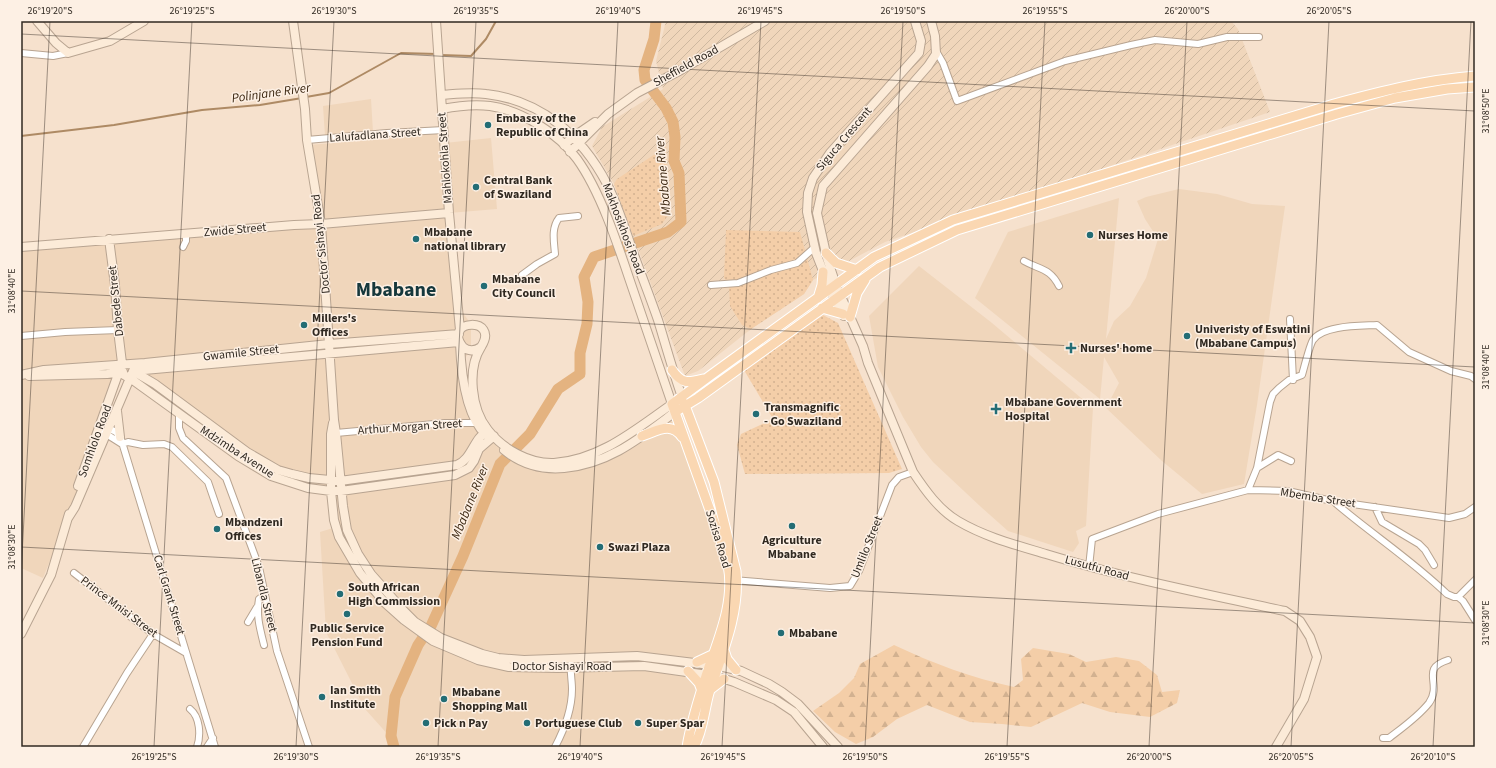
<svg xmlns="http://www.w3.org/2000/svg" width="1496" height="768" font-family="'Source Sans 3',sans-serif">
<style>
.built{fill:#f0d6bb}
.industrial{fill:url(#industrial-furrows)}
.grass{fill:url(#grass-dots)}
.forest{fill:url(#forest-firs)}
.lines{fill:none;stroke-linecap:round;stroke-linejoin:round}
.stream{stroke:#ae8a64;stroke-width:2}
.river{stroke:#e4b380;stroke-width:11}
.street-casing{stroke:#b8a491;stroke-width:8}
.secondary-casing{stroke:#b8a491;stroke-width:10}
.primary-casing{stroke:#fff;stroke-width:11}
.street{stroke:#fff;stroke-width:6}
.secondary{stroke:#fcebd8;stroke-width:8}
.primary{stroke:#fad7b2;stroke-width:9}
.ticks{fill:none;stroke:#302921;stroke-width:1;stroke-opacity:0.45}
.poi-dot{fill:#236d75;stroke:#fdf0e4;stroke-width:1.5}
.labels{text-anchor:middle;dominant-baseline:central;stroke-width:3;stroke-linejoin:round;paint-order:stroke}
.street-label{font-size:12px;fill:#302921;stroke:#fdf0e4}
.poi-label{font-size:12px;font-weight:bold;fill:#302921;stroke:#fdf0e4;text-anchor:start}
.water-label{font-size:13px;font-style:italic;fill:#3b2610;stroke:#fdf0e4}
.town-label{font-size:20px;font-weight:bold;fill:#16383c;stroke:#fdf0e4}
.neatline{fill:none;stroke:#302921;stroke-width:1.5}
.ticks-label{font-size:10px;text-anchor:middle;fill:#302921}
</style>
<defs>
<pattern id="industrial-furrows" width="10" height="10" patternUnits="userSpaceOnUse"><rect width="10" height="10" fill="#f0d6bb"/><path d="M-1 1l2-2M0 10L10 0M9 11l2-2" fill="none" stroke="#ceb8a0"/></pattern>
<pattern id="grass-dots" width="8" height="8" patternUnits="userSpaceOnUse"><rect width="8" height="8" fill="#f4cea8"/><path d="M2 2h.1M6 6h.1" fill="none" stroke="#d2b190" stroke-width="1.8" stroke-linecap="round"/></pattern>
<pattern id="forest-firs" width="22" height="20" patternUnits="userSpaceOnUse"><rect width="22" height="20" fill="#f4cea8"/><path d="M5 1l3.5 6h-7zM16 11l3.5 6h-7z" fill="#d2b190"/></pattern>
</defs>
<rect width="100%" height="100%" fill="#f6e1cd"/>
<path class="built" d="M371,99L373,132L325,136L323,106Z
M419,133L444,134L445,143L491,138L497,209L449,213L457,296L463,313L471,324V351L464,359L469,405L484,433L512,457L524,463L599,461L675,412L722,544L729,597L687,747H399L365,709L326,632L320,532L333,528L331,491L271,476L122,376L111,409L43,578L21,568V245L321,224L309,145L383,139Z
M1179,189L1217,194L1252,204L1285,206L1257,405L1244,484L1202,494L1162,461L1106,408L1119,383L1104,357L1100,399L975,298L1008,232L1119,198L1106,339L1114,321L1130,306L1146,278L1158,239L1145,219L1137,201L1146,197Z
M919,266L992,323L1093,408L1086,526L1076,531L1079,543L1073,552L1008,531L981,507L933,462L921,447L903,417L878,367L869,316Z"/>
<path class="industrial" d="M666,21H1231L1238,29L1270,112L885,242L813,280L804,294L751,329L698,371L685,376L614,184L592,146L602,127L663,89L656,61Z"/>
<path class="grass" d="M666,147L669,214L662,224L633,236L614,184L617,179Z
M726,230L800,232L813,280L804,294L751,329L742,325L730,306L729,284L724,278Z
M823,315L838,323L902,469L889,473L745,474L737,445L741,434L773,419L744,370Z"/>
<path class="forest" d="M894,645C932,663 972,678 1014,687L1023,680L1021,659L1033,648L1069,654L1086,662L1116,657L1139,661L1157,675L1162,692L1180,690L1177,703L1150,717L1110,712L1082,703L1031,727L1002,724L970,722L927,705L897,719L873,737L856,744L835,732L813,711L839,693L854,678L860,664Z"/>
<g class="lines">
<path class="stream" d="M441,55L471,56L486,39L496,21
M306,97L329,93L401,53L437,54
M21,136L114,125L202,110L260,105L302,98"/>
<path class="river" d="M394,747L391,736L395,697L418,645L431,626L463,556L500,464L530,434L558,389L580,374V353L587,324L588,302L584,277L594,257L668,232L681,222L679,173L674,161L675,137L673,122L666,108L645,80L644,70L654,39L656,21"/>
<defs>
<path id="street" d="M936,51L943,63L957,101L1065,61L1131,45L1155,40L1198,44L1227,37H1259
M21,53L53,56L68,53
M307,140L387,133L444,130
M183,247L186,241V235
M1024,261C1040,270 1050,268 1059,286
M522,275L537,264L555,254C554,242 551,228 559,218L578,216
M711,285L738,283L771,270L797,263L815,247
M1290,319L1293,380
M21,336L65,332L118,330
M179,414V428L183,438L226,478L259,567L277,651L309,747
M108,428L116,432L121,439L215,747
M103,432L122,444
M336,433L445,423H479
M122,444L128,442L143,445L164,444L172,447L208,482L219,514
M1257,468L1278,455L1291,461
M1248,490L1257,468L1270,402L1273,394L1279,388L1289,380L1302,375C1304,368 1310,344 1313,340C1323,325 1361,326 1377,325L1409,352L1451,371L1471,376L1475,379
M1333,501C1370,533 1412,560 1447,594L1454,597H1458L1475,580
M1375,507L1382,522L1419,544L1425,550L1434,565
M1089,567L1092,539L1158,514L1248,490L1288,491L1332,501L1449,518L1465,514L1475,507
M74,573L153,634L186,653
M733,580L830,588L850,586L859,571L892,485L899,477L913,472
M264,595L259,599C256,615 260,629 264,645
M1458,597L1463,601L1475,620
M248,622L257,607
M190,709C200,717 201,735 197,747
M1383,738H1389C1402,728 1418,717 1429,703C1443,683 1419,669 1448,660
M83,747L127,673L153,634
M207,747L213,738
M555,747C564,730 572,709 572,689C572,681 570,672 571,664"/>
<path id="secondary" d="M37,21L56,43L68,53L110,41L144,21
M293,21L305,109L307,140L321,224L334,420L336,433L343,506L347,530L358,554L371,574L402,609L415,622L441,638L482,654L498,658L524,660L637,656L719,666L741,671L769,684L782,692L798,704L838,747
M436,21L449,213L460,330
M931,21L935,36L936,54L928,66L823,186L817,213L827,258L836,285L863,346L868,363L913,472C925,490 939,510 958,521C985,537 1016,545 1046,554C1124,578 1205,594 1285,611L1300,621L1310,637L1317,657L1304,699L1276,747
M441,95C456,94 471,92 486,94C541,100 582,136 607,184C618,205 625,229 633,252C641,274 650,297 658,320C666,346 673,372 682,397
M442,109C457,106 475,104 490,106C521,110 559,134 577,159C600,191 617,242 630,281C644,322 658,363 672,404C636,429 600,460 554,463C529,464 503,449 488,430C471,409 467,369 481,347C501,316 441,319 463,347C469,352 475,351 481,347
M564,145L573,137L595,122
M570,152L608,114L637,93L681,70L765,21
M21,247L294,225L321,224L449,213
M844,316L832,294L816,253L807,212L808,193L813,178L830,153L919,53L921,41L915,21
M460,343C461,371 465,415 486,435
M133,371L155,384L247,452L278,470L292,474L309,478L340,481L457,465C472,459 473,439 488,430
M119,372L134,381L238,456L271,476L308,488L331,491H341L455,475L469,468L474,461L479,449L494,436
M21,375L44,370L145,363L329,344L459,334
M29,376L107,374L123,372
M117,411L120,437
M333,423L331,434V491L334,520L339,537L360,573L385,603L404,620L433,641L478,660L509,667L558,668L644,666L715,676L734,682L776,700L794,712L823,747
M504,450C522,465 541,470 564,468C609,464 640,438 675,412
M78,486L122,363L118,330L115,285L109,239
M68,518L75,507L133,371L459,342
M21,634L51,575L69,514"/>
<path id="primary" d="M826,253L836,263L857,270
M818,298L822,285L823,272
M822,308L843,314
M850,317L857,293L865,280
M672,370C682,384 687,383 703,379
M684,403L714,482L736,571C740,613 722,654 709,693C704,711 703,731 694,747
M675,412L698,398L880,267L957,230L1337,114L1395,98L1447,89L1475,87
M642,436C657,431 671,421 682,437
M724,650L727,659L736,670
M697,662L714,654
M688,671L699,683L702,691
M711,689L724,679
M687,747C691,722 701,691 709,667C720,635 735,600 728,565C727,558 724,551 722,544L672,404L711,375L874,257L953,220L1334,104C1382,91 1425,80 1475,76"/>
</defs>
<use href="#street" class="street-casing"/>
<use href="#secondary" class="secondary-casing"/>
<use href="#primary" class="primary-casing"/>
<use href="#street" class="street"/>
<use href="#secondary" class="secondary"/>
<use href="#primary" class="primary"/>
</g>
<path class="ticks" d="M21,34L1475,111M21,291L1475,367M21,547L1475,623M21,575L50,21M154,747L192,21M296,747L334,21M438,747L476,21M580,747L618,21M722,747L761,21M865,747L903,21M1007,747L1045,21M1149,747L1187,21M1291,747L1329,21M1433,747L1471,21"/>
<g class="poi-dot">
<circle cx="488" cy="125" r="4"/>
<circle cx="476" cy="187" r="4"/>
<circle cx="1090" cy="235" r="4"/>
<circle cx="416" cy="239" r="4"/>
<circle cx="484" cy="286" r="4"/>
<circle cx="304" cy="325" r="4"/>
<circle cx="1187" cy="336" r="4"/>
<path d="M1069 342h4v4h4v4h-4v4h-4v-4h-4v-4h4z"/>
<path d="M994 403h4v4h4v4h-4v4h-4v-4h-4v-4h4z"/>
<circle cx="756" cy="414" r="4"/>
<circle cx="792" cy="526" r="4"/>
<circle cx="217" cy="529" r="4"/>
<circle cx="600" cy="547" r="4"/>
<circle cx="340" cy="594" r="4"/>
<circle cx="347" cy="614" r="4"/>
<circle cx="781" cy="633" r="4"/>
<circle cx="322" cy="697" r="4"/>
<circle cx="444" cy="699" r="4"/>
<circle cx="426" cy="723" r="4"/>
<circle cx="527" cy="723" r="4"/>
<circle cx="638" cy="723" r="4"/>
</g>
<g class="labels">
<g class="street-label">
<text transform="translate(686 66) rotate(-29)">Sheffield Road</text>
<text transform="translate(375 135) rotate(-4)">Lalufadlana Street</text>
<text transform="translate(844 139) rotate(-50)">Siguca Crescent</text>
<text transform="translate(445 158) rotate(-94)">Mahlokohla Street</text>
<text transform="translate(623 229) rotate(69)">Makhosikhosi Road</text>
<text transform="translate(235 230) rotate(-5)">Zwide Street</text>
<text transform="translate(321 244) rotate(-96)">Doctor Sishayi Road</text>
<text transform="translate(116 301) rotate(-96)">Dabede Street</text>
<text transform="translate(241 353) rotate(-6)">Gwamile Street</text>
<text transform="translate(410 427) rotate(-4)">Arthur Morgan Street</text>
<text transform="translate(95 441) rotate(-70)">Somhlolo Road</text>
<text transform="translate(237 452) rotate(33)">Mdzimba Avenue</text>
<text transform="translate(1318 498) rotate(9)">Mbemba Street</text>
<text transform="translate(718 539) rotate(73)">Sozisa Road</text>
<text transform="translate(867 547) rotate(-68)">Umlilo Street</text>
<text transform="translate(1097 568) rotate(15)">Lusutfu Road</text>
<text transform="translate(169 595) rotate(73)">Carl Grant Street</text>
<text transform="translate(264 595) rotate(76)">Libandla Street</text>
<text transform="translate(119 607) rotate(37)">Prince Mnisi Street</text>
<text x="562" y="666">Doctor Sishayi Road</text>
</g>
<g class="poi-label">
<text x="496" y="118">Embassy of the<tspan x="496" dy="14">Republic of China</tspan></text>
<text x="484" y="180">Central Bank<tspan x="484" dy="14">of Swaziland</tspan></text>
<text x="424" y="232">Mbabane<tspan x="424" dy="14">national library</tspan></text>
<text x="1098" y="235">Nurses Home</text>
<text x="492" y="279">Mbabane<tspan x="492" dy="14">City Council</tspan></text>
<text x="312" y="318">Millers's<tspan x="312" dy="14">Offices</tspan></text>
<text x="1195" y="329">Univeristy of Eswatini<tspan x="1195" dy="14">(Mbabane Campus)</tspan></text>
<text x="1080" y="348">Nurses' home</text>
<text x="1005" y="402">Mbabane Government<tspan x="1005" dy="14">Hospital</tspan></text>
<text x="764" y="407">Transmagnific<tspan x="764" dy="14">- Go Swaziland</tspan></text>
<text x="225" y="522">Mbandzeni<tspan x="225" dy="14">Offices</tspan></text>
<text x="792" y="540" text-anchor="middle">Agriculture<tspan x="792" dy="14">Mbabane</tspan></text>
<text x="608" y="547">Swazi Plaza</text>
<text x="348" y="587">South African<tspan x="348" dy="14">High Commission</tspan></text>
<text x="347" y="628" text-anchor="middle">Public Service<tspan x="347" dy="14">Pension Fund</tspan></text>
<text x="789" y="633">Mbabane</text>
<text x="330" y="690">Ian Smith<tspan x="330" dy="14">Institute</tspan></text>
<text x="452" y="692">Mbabane<tspan x="452" dy="14">Shopping Mall</tspan></text>
<text x="434" y="723">Pick n Pay</text>
<text x="535" y="723">Portuguese Club</text>
<text x="646" y="723">Super Spar</text>
</g>
<g class="water-label">
<text transform="translate(271 93) rotate(-8)">Polinjane River</text>
<text transform="translate(663 176) rotate(-95)">Mbabane River</text>
<text transform="translate(470 502) rotate(-68)">Mbabane River</text>
</g>
<g class="town-label">
<text x="396" y="290">Mbabane</text>
</g>
</g>
<rect width="1496" height="768" fill="none" stroke="#fdf0e4" stroke-width="44"/>
<rect x="22" y="22" width="1452" height="724" class="neatline"/>
<g class="ticks-label">
<text x="50" y="14">26°19'20"S</text>
<text x="192" y="14">26°19'25"S</text>
<text x="334" y="14">26°19'30"S</text>
<text x="476" y="14">26°19'35"S</text>
<text x="618" y="14">26°19'40"S</text>
<text x="760" y="14">26°19'45"S</text>
<text x="903" y="14">26°19'50"S</text>
<text x="1045" y="14">26°19'55"S</text>
<text x="1187" y="14">26°20'00"S</text>
<text x="1329" y="14">26°20'05"S</text>
<text transform="translate(1485 111) rotate(-90)" y="4">31°08'50"E</text>
<text transform="translate(11 291) rotate(-90)" y="4">31°08'40"E</text>
<text transform="translate(1485 367) rotate(-90)" y="4">31°08'40"E</text>
<text transform="translate(11 547) rotate(-90)" y="4">31°08'30"E</text>
<text transform="translate(1485 623) rotate(-90)" y="4">31°08'30"E</text>
<text x="154" y="760">26°19'25"S</text>
<text x="296" y="760">26°19'30"S</text>
<text x="438" y="760">26°19'35"S</text>
<text x="580" y="760">26°19'40"S</text>
<text x="723" y="760">26°19'45"S</text>
<text x="865" y="760">26°19'50"S</text>
<text x="1007" y="760">26°19'55"S</text>
<text x="1149" y="760">26°20'00"S</text>
<text x="1291" y="760">26°20'05"S</text>
<text x="1433" y="760">26°20'10"S</text>
</g>
</svg>
